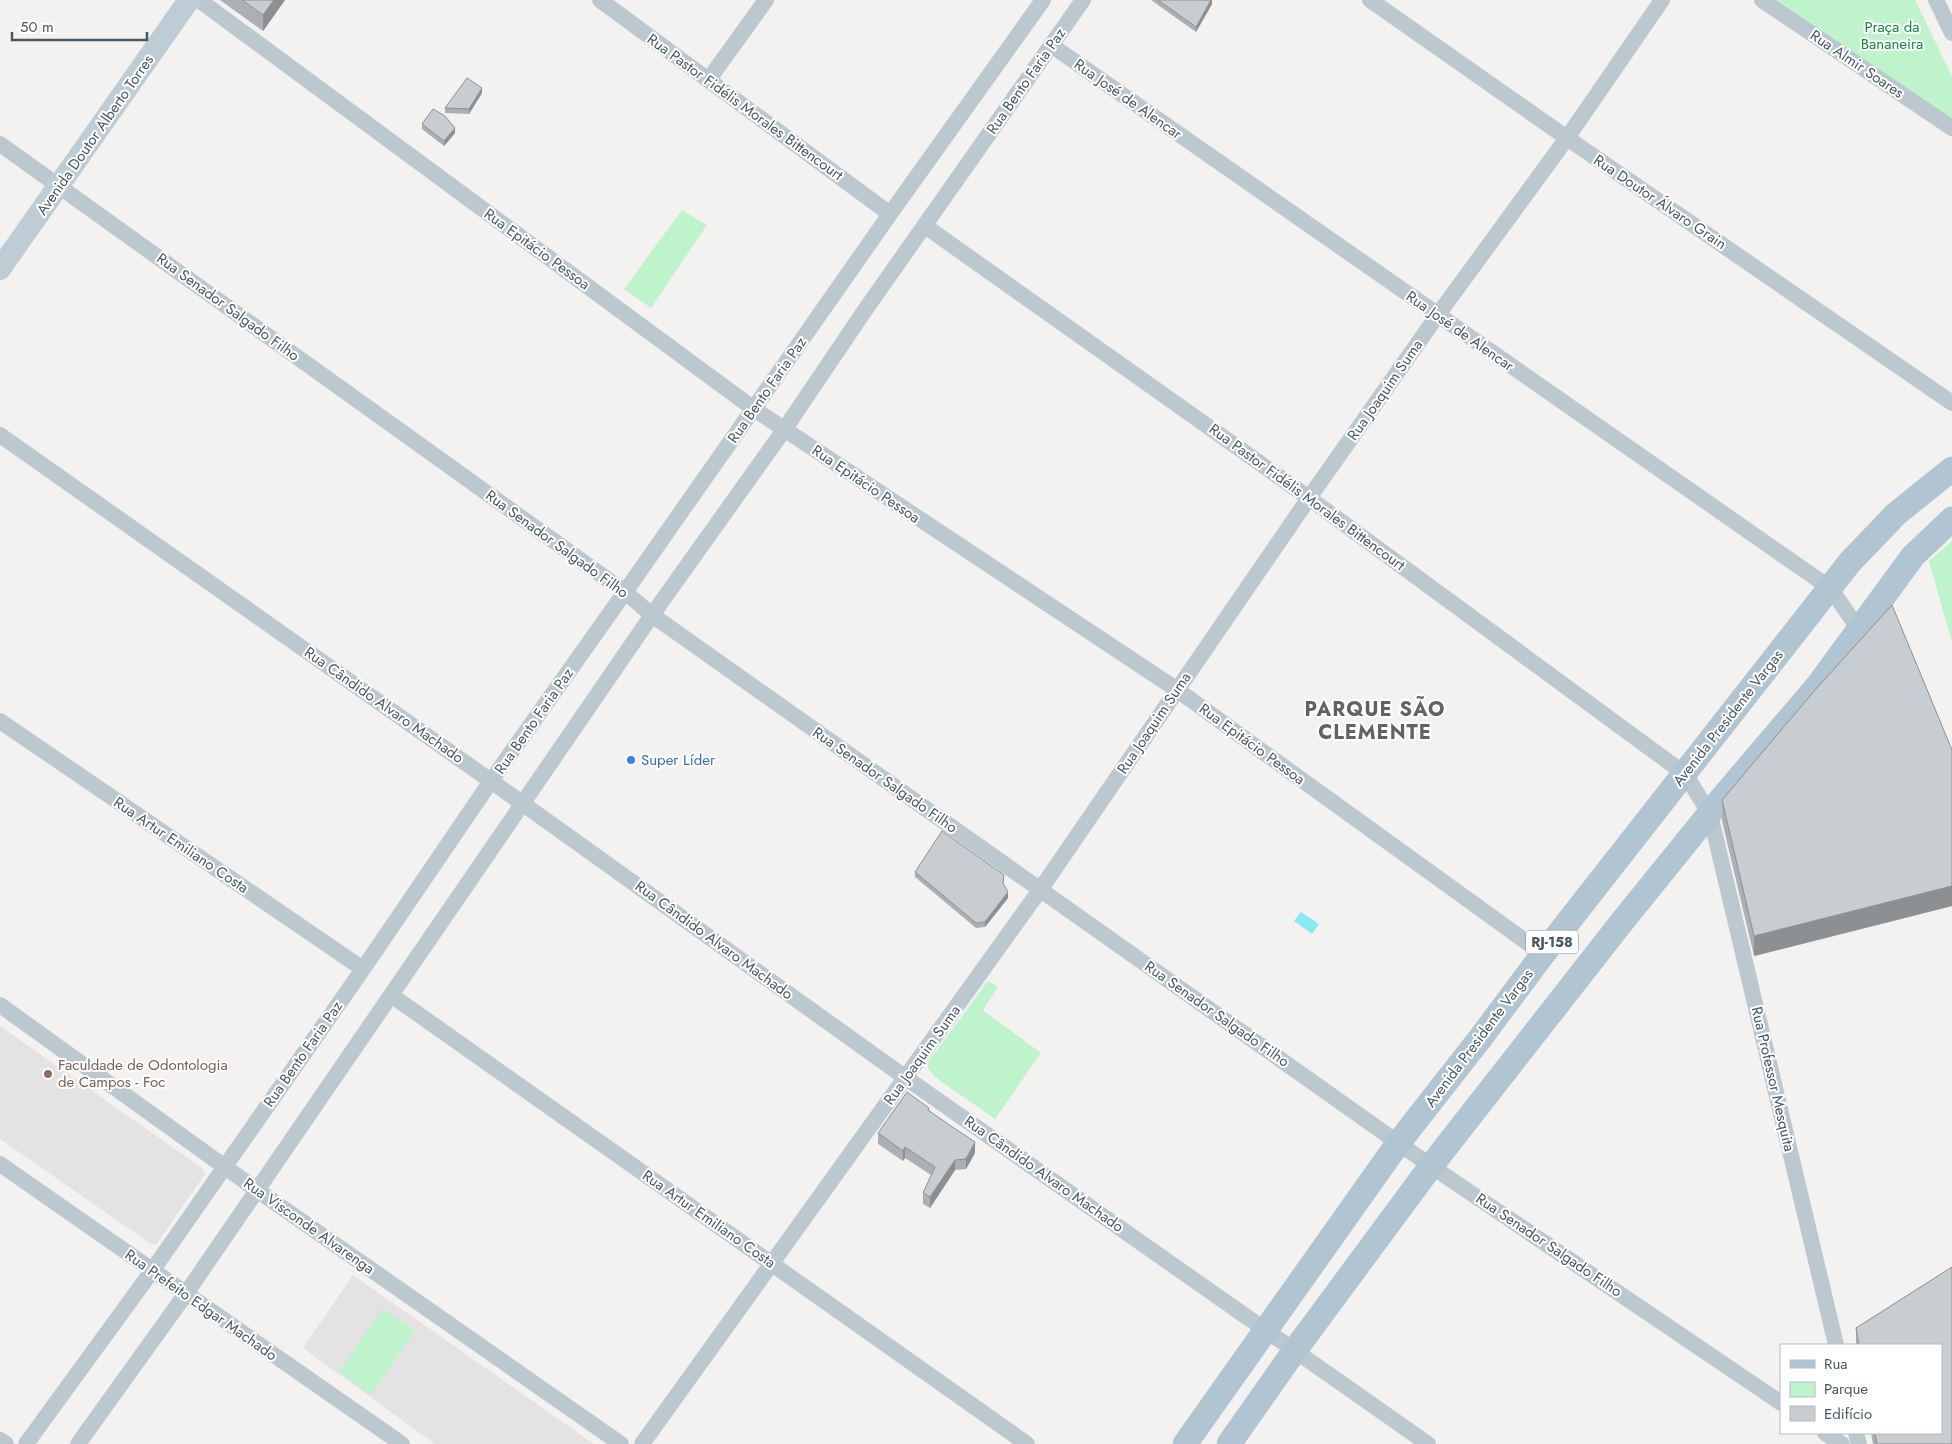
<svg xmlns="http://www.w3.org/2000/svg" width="1952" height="1444" font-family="Jost,sans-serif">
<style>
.education{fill:#e5e2e4}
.green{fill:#bef3cc}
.water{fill:#89eaf2}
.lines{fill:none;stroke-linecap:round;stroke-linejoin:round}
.minor{stroke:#bcc8cf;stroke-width:16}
.secondary{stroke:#beccd6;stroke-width:22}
.primary{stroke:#b0c5d1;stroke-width:25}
.wall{fill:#acb0b4}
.shaded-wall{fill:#8c9092}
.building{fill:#c8cdd1;stroke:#8c9092}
.shop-dot{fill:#3f7fe0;stroke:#fff;stroke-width:2}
.education-dot{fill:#8d6e63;stroke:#fff;stroke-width:2}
.labels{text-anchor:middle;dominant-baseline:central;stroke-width:4;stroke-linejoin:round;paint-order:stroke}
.shield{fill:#fff;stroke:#7f8a90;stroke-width:1}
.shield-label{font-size:14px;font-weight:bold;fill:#485860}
.park-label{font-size:15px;fill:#11883e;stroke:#fff}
.street-label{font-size:15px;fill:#485860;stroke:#fff}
.shop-label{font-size:15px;fill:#366cbe;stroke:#fff;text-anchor:start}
.education-label{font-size:15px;fill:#785e54;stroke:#fff;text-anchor:start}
.district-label{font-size:20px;font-weight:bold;letter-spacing:1px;fill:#5d6367;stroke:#fff}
</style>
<rect width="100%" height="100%" fill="#f4f1f1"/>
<path class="education" d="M0,1026L202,1168L205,1174L156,1245L151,1244L0,1139Z
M353,1275L594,1444H435L303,1348Z"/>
<path class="green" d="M1777,0H1915L1952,76V119H1949Z
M682,210L707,225L651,308L624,289Z
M1952,541V643L1929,561Z
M988,981L998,987L983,1010L1041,1053L995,1119L935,1077L928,1069V1062Z
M383,1308L415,1331L371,1395L339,1372Z"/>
<path class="water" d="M1301,912L1319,924L1312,934L1294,921Z"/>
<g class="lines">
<path class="minor" d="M199,0L754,409L1176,689L1543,954
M600,0L890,214
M1370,0L1567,138L1952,403
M1762,0L1952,128
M1936,0L1952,33
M1051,45L1830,588L1858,628
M709,79L766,0
M0,144L625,592L652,615L1431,1166L1781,1403
M925,226L1309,498L1685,774L1710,814L1836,1345
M0,435L491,781L906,1078L1428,1444
M0,721L363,969
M391,995L1027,1444
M0,1005L257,1190L621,1444
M0,1164L402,1444
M1825,1433L1842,1444
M1856,1433L1859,1444
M0,1440L6,1444
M26,1444L152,1271L363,969L491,781L625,592L890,214L1043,0
M78,1444L185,1295L652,615L784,430L863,313L1083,0
M642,1444L1040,890L1309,498L1437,316L1567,138L1662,0"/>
<path class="secondary" d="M0,269L189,0"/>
<path class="primary" d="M1185,1444L1399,1142L1482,1036L1543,954L1850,562L1896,514L1952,469
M1229,1444L1295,1350L1431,1166L1621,923L1722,798L1819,684L1913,556L1952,519"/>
</g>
<path class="wall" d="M220,0H285L263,31Z
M1151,0H1212V4L1196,32Z
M482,93L469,114L445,113V108Z
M422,124L455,133L444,146L422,129Z
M1952,750V906L1754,956L1722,821V800Z
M915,872L1004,880L1003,884L1008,898L985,927L976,928L915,877Z
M929,1110L975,1153L966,1169L955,1170L930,1208L923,1204V1193L931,1175L905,1158L903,1161L878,1144V1133Z
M1952,1267V1444H1873L1871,1433H1941V1345H1856V1328Z"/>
<path class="shaded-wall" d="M274,0H285L263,31V15Z
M1211,0H1212V4L1196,32V27Z
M482,88V93L469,114V109Z
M455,128V133L444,146V141Z
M1952,886V906L1754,956V936Z
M1008,892V898L985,927V922Z
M975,1142V1153L966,1169V1159Z
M905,1147V1158L903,1161V1151Z
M955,1160V1170L930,1208V1197Z"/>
<path class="building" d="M242,0H274L263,15Z
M1158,0H1211L1196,27Z
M467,78L482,88L469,109L445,108Z
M433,109L445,116L455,128L444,141L422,124Z
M1892,605L1952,750V886L1754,936L1722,800L1815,690Z
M942,831L1004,875L1003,883L1008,892L985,922L976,923L915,872Z
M907,1092L929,1108L928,1110L948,1124L975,1142L966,1159L955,1160L930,1197L923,1193L935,1167L905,1147L903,1151L878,1133Z
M1952,1267V1444H1877L1875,1433H1941V1345H1859L1856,1328Z"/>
<circle class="shop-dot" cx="631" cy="760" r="5"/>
<circle class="education-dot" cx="48" cy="1074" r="5"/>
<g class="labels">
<rect class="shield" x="1526" y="930.5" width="52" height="23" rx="4"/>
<g class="shield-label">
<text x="1552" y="942">RJ-158</text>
</g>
<g class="park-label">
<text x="1892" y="27">Praça da<tspan x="1892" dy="17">Bananeira</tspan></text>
</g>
<g class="street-label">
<text transform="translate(1857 64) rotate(34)">Rua Almir Soares</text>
<text transform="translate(1026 81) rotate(-55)">Rua Bento Faria Paz</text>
<text transform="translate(1128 99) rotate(35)">Rua José de Alencar</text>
<text transform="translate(745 107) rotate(36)">Rua Pastor Fidélis Morales Bittencourt</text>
<text transform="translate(95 135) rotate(-55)">Avenida Doutor Alberto Torres</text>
<text transform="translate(1660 202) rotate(34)">Rua Doutor Álvaro Grain</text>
<text transform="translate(537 249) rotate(36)">Rua Epitácio Pessoa</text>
<text transform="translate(228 307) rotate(36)">Rua Senador Salgado Filho</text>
<text transform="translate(1460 331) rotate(35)">Rua José de Alencar</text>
<text transform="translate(767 390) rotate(-55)">Rua Bento Faria Paz</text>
<text transform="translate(1385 390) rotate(-55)">Rua Joaquim Suma</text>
<text transform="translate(866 484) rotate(34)">Rua Epitácio Pessoa</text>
<text transform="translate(1307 497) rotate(36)">Rua Pastor Fidélis Morales Bittencourt</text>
<text transform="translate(557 544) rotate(36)">Rua Senador Salgado Filho</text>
<text transform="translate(384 705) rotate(35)">Rua Cândido Alvaro Machado</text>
<text transform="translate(1728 718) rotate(-52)">Avenida Presidente Vargas</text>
<text transform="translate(534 721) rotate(-55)">Rua Bento Faria Paz</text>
<text transform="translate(1154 723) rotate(-56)">Rua Joaquim Suma</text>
<text transform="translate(1252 744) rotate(36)">Rua Epitácio Pessoa</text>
<text transform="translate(885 780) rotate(35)">Rua Senador Salgado Filho</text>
<text transform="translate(181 845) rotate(34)">Rua Artur Emiliano Costa</text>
<text transform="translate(714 940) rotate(36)">Rua Cândido Alvaro Machado</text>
<text transform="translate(1217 1014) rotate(35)">Rua Senador Salgado Filho</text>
<text transform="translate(1479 1038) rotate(-53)">Avenida Presidente Vargas</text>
<text transform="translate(303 1054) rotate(-55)">Rua Bento Faria Paz</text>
<text transform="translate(922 1055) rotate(-54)">Rua Joaquim Suma</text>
<text transform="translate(1773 1079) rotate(77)">Rua Professor Mesquita</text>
<text transform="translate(1044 1174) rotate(35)">Rua Cândido Alvaro Machado</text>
<text transform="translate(709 1219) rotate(35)">Rua Artur Emiliano Costa</text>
<text transform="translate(309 1226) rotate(35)">Rua Visconde Alvarenga</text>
<text transform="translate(1549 1245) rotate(34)">Rua Senador Salgado Filho</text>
<text transform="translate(201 1305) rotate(35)">Rua Prefeito Edgar Machado</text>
</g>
<g class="shop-label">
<text x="641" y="760">Super Líder</text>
</g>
<g class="education-label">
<text x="58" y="1065">Faculdade de Odontologia<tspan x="58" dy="17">de Campos - Foc</tspan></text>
</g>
<g class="district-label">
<text x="1375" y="709">PARQUE SÃO<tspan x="1375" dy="23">CLEMENTE</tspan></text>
</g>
</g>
<rect x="1780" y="1344" width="162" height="90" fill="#ffffff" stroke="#b6bcbf"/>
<rect x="1790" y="1360" width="25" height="8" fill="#b0c5d1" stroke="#b6bcbf"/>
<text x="1824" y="1369" font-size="15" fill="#485860">Rua</text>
<rect x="1790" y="1382" width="25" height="15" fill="#bef3cc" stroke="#b6bcbf"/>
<text x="1824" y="1394" font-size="15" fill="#485860">Parque</text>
<rect x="1790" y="1406" width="25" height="15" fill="#c8cdd1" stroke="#b6bcbf"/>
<text x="1824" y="1419" font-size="15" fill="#485860">Edifício</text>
<path d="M12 32v8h135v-8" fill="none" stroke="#485860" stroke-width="2.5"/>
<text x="20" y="32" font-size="15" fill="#485860" stroke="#ffffff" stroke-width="4" paint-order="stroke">50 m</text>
</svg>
